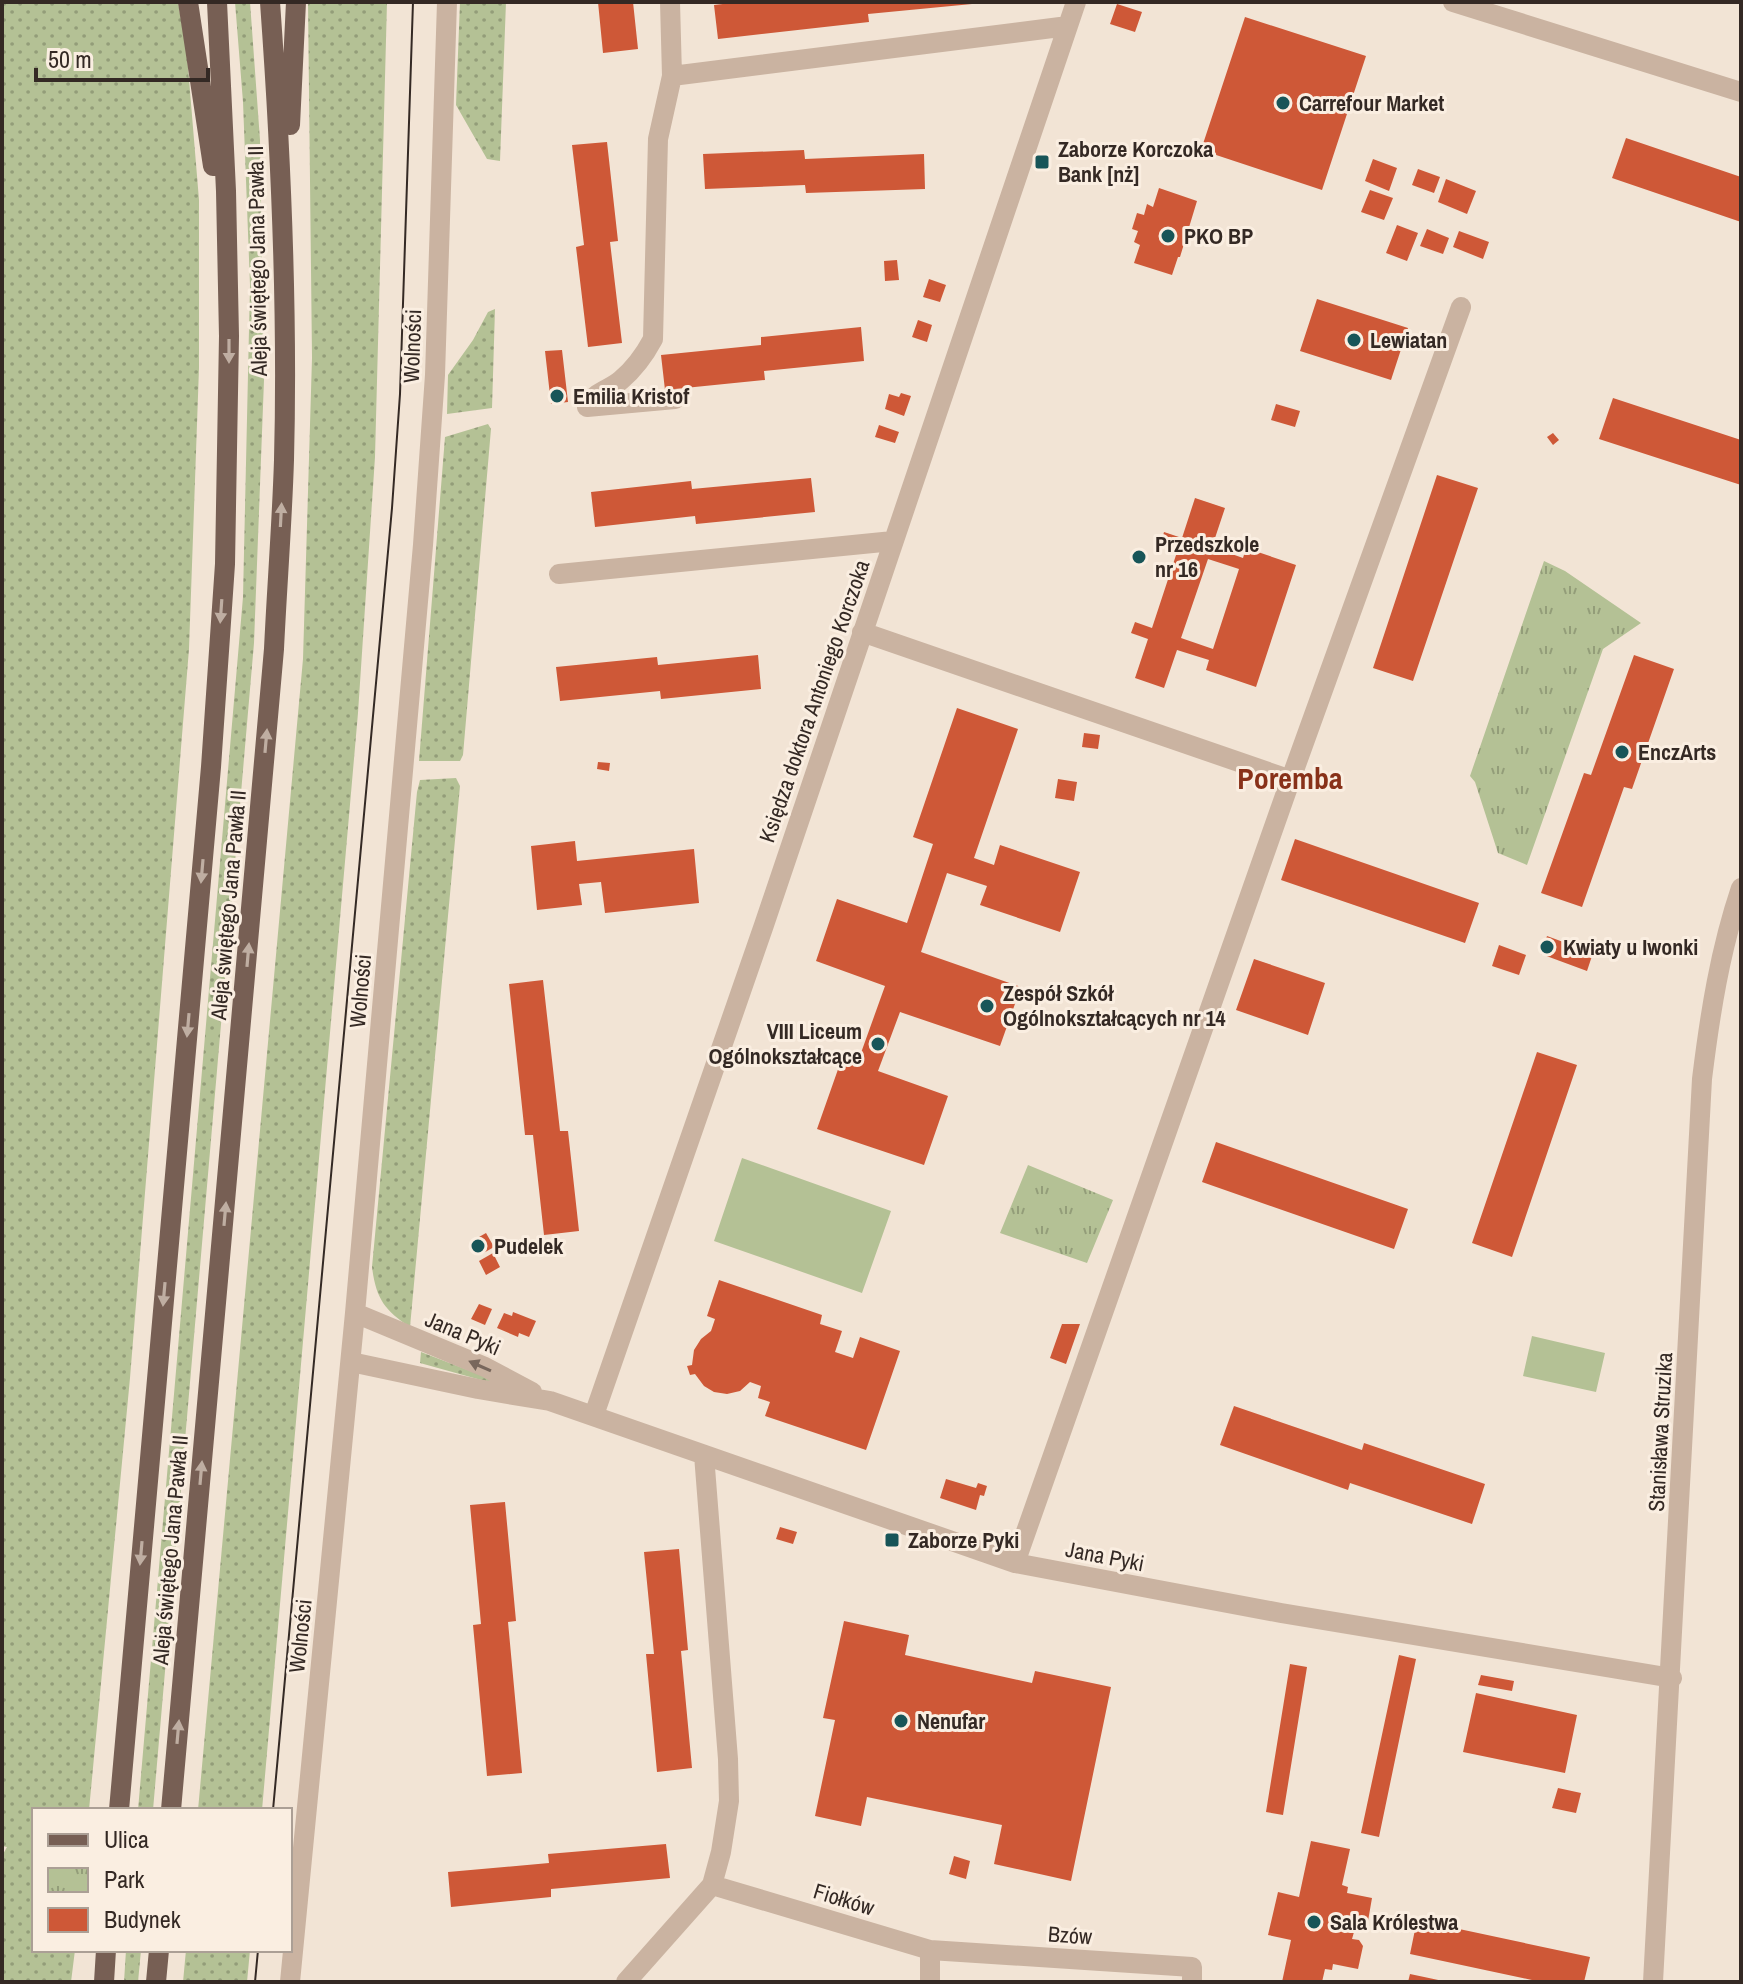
<svg xmlns="http://www.w3.org/2000/svg" width="1743" height="1984" font-family="'Archivo Narrow',sans-serif">
<style>
.grass{fill:url(#grass-dots)}
.park{fill:url(#park-tufts)}
.pitch{fill:#b4c195}
.building{fill:#ce5837;fill-rule:evenodd}
.lines{fill:none;stroke-linecap:round;stroke-linejoin:round}
.minor{stroke:#cab3a1;stroke-width:20}
.major{stroke:#775f54;stroke-width:20}
.tram{stroke:#342924;stroke-width:2}
.oneway{fill:#bfaea2}
.oneway2{fill:#78675c}
.poi-dot{fill:#185558;stroke:#faeee1;stroke-width:3}
.labels{text-anchor:middle;dominant-baseline:central;stroke-width:6;stroke-linejoin:round;paint-order:stroke}
.poi-label{font-size:22px;font-weight:bold;fill:#342924;stroke:#faeee1;text-anchor:start}
.street-label{font-size:22px;fill:#342924;stroke:#faeee1}
.district-label{font-size:30px;font-weight:bold;fill:#883119;stroke:#faeee1}
</style>
<defs>
<pattern id="grass-dots" width="8" height="8" patternUnits="userSpaceOnUse" patternTransform="scale(2)"><rect width="8" height="8" fill="#b4c195"/><path d="M2 2h.1M6 6h.1" fill="none" stroke="#939d79" stroke-width="1.8" stroke-linecap="round"/></pattern>
<pattern id="park-tufts" width="24" height="20" patternUnits="userSpaceOnUse" patternTransform="scale(2)"><rect width="24" height="20" fill="#b4c195"/><path d="M3 7l-1-3M5 7V3M7 7l1-3M15 17l-1-3M17 17v-4M19 17l1-3" fill="none" stroke="#939d79"/></pattern>
</defs>
<rect width="100%" height="100%" fill="#f2e4d5"/>
<path class="grass" d="M2,2H178L187,55L199,200V368L189,649L130,1378L89,1810H34V1950H75L71,1982H2V1856L7,1847L2,1846Z
M235,2H250L260,140L264,380L254,643L153,1810H138L243,597L250,285L243,102Z
M308,2H387L375,457L358,713L262,1810H198L303,659L312,358Z
M460,2H506L500,161L487,159L456,105Z
M495,309L492,408L447,414L448,375L473,340L488,312Z
M488,424L491,429L463,755L460,761H419L445,437Z
M456,778L460,786L410,1327C384,1310 376,1298 372,1267L417,792L420,780Z
M421,1352L499,1382V1385L420,1363Z
M126,1950H141L138,1982H124Z
M186,1950H250L247,1982H183Z"/>
<path class="park" d="M1544,561L1565,571L1641,623L1603,649L1527,865L1498,853L1475,782L1470,776Z
M1028,1165L1113,1200L1087,1263L1000,1233Z"/>
<path class="pitch" d="M742,1158L891,1211L862,1293L714,1241Z
M1532,1336L1605,1353L1596,1392L1523,1376Z"/>
<path class="building" d="M598,2H633L638,49L603,53Z
M740,2H971L972,4L868,14L869,22L718,39L714,5Z
M1117,4L1142,12L1135,32L1110,24Z
M1245,17L1366,56L1322,190L1201,150Z
M1394,97L1402,99L1399,108L1391,105Z
M1626,138L1741,177V222L1612,178Z
M607,142L618,241L610,242L622,343L588,347L576,247L584,245L572,145Z
M804,150L805,159L924,154L925,189L806,193L805,185L705,189L703,154Z
M1373,159L1397,168L1389,191L1365,181Z
M1418,169L1440,177L1434,193L1412,185Z
M1446,179L1476,191L1467,214L1438,202Z
M1159,188L1197,201L1180,257H1178L1172,275L1134,263L1140,245L1134,242L1138,231L1132,229L1137,213L1144,215L1147,204L1153,207Z
M1370,190L1393,198L1384,220L1361,212Z
M1397,225L1418,233L1407,261L1386,253Z
M1427,229L1449,238L1443,254L1420,246Z
M1459,231L1489,242L1483,259L1453,247Z
M897,260L899,280L885,281L884,261Z
M929,279L946,285L940,302L923,297Z
M1317,299L1408,328L1391,380L1300,351Z
M918,320L932,325L927,342L912,337Z
M861,327L864,361L764,371L765,380L665,390L661,355L761,345V337Z
M562,350L568,402L551,404L545,351Z
M901,393L911,396L904,416L885,409L889,394L899,397Z
M1613,398L1741,440V485L1599,439Z
M1276,404L1300,411L1295,427L1271,420Z
M879,425L899,432L895,443L875,437Z
M1553,433L1559,440L1553,445L1547,437Z
M1437,475L1478,488L1413,681L1373,668Z
M811,478L815,512L696,524L695,516L595,527L591,492L691,481L692,489Z
M1195,498L1225,508L1212,547L1243,558L1246,548L1296,565L1256,687L1206,670L1209,660L1177,650L1164,688L1135,678L1148,639L1131,633L1135,622L1152,628L1178,549L1161,543L1164,532L1182,538ZM1208,559L1239,569L1213,649L1181,638Z
M758,655L761,689L661,699L660,691L560,701L556,667L657,657L658,665Z
M1634,655L1674,669L1632,789L1624,787L1582,907L1541,893L1584,773L1591,775Z
M957,708L1018,729L974,858L994,865L1000,845L1080,872L1060,932L980,905L987,886L947,873L921,952L1021,987L1000,1046L900,1012L878,1071L948,1096L924,1165L817,1129L842,1058L857,1064L885,986L816,961L837,899L907,923L933,844L913,837Z
M1084,733L1100,735L1098,749L1082,747Z
M598,762L610,763L609,771L597,769Z
M1058,779L1077,782L1074,801L1055,798Z
M1295,839L1479,903L1465,943L1281,880Z
M575,841L577,861L694,849L699,903L605,913L601,882L579,884L582,905L537,910L531,846Z
M1547,936L1593,953L1587,971L1541,954Z
M1499,945L1526,955L1519,975L1492,966Z
M1254,959L1325,983L1308,1035L1236,1010Z
M543,980L560,1131H568L579,1231L544,1235L533,1135H525L509,984Z
M1537,1052L1577,1065L1512,1257L1472,1243Z
M1216,1142L1408,1209L1394,1249L1202,1182Z
M486,1233L494,1247L480,1255L472,1241Z
M493,1253L500,1267L486,1275L479,1261Z
M719,1280L822,1315L820,1324L842,1331L835,1352L853,1358L860,1337L900,1351L866,1450L765,1416L770,1402L758,1398L761,1386L750,1382L740,1391L727,1394L714,1392L704,1386L695,1374L690,1375L687,1366L692,1365L694,1350L701,1339L711,1331L715,1319L707,1316Z
M479,1304L492,1309L485,1325L471,1319Z
M513,1312L536,1321L529,1337L519,1333L518,1337L497,1328L504,1313L512,1316Z
M1062,1324H1080L1066,1364L1050,1358Z
M1234,1406L1362,1450L1364,1443L1485,1484L1472,1524L1350,1483L1348,1490L1220,1445Z
M946,1479L976,1488L978,1483L987,1486L984,1496L980,1495L976,1510L940,1498Z
M505,1502L516,1621L508,1622L522,1773L487,1776L473,1625L481,1624L470,1505Z
M780,1527L797,1532L793,1544L776,1539Z
M679,1549L688,1650L681,1651L692,1768L657,1772L646,1654H654L644,1552Z
M844,1621L909,1635L905,1655L1032,1683L1035,1671L1111,1687L1071,1881L994,1864L1002,1825L867,1797L861,1826L815,1816L835,1720L823,1718Z
M1399,1655L1416,1659L1379,1837L1361,1833Z
M1290,1664L1307,1667L1283,1815L1266,1812Z
M1481,1675L1514,1681L1512,1691L1478,1685Z
M1476,1693L1577,1715L1565,1773L1463,1752Z
M1558,1788L1581,1793L1576,1813L1552,1808Z
M1311,1841L1350,1849L1342,1885L1348,1887L1347,1893L1372,1898L1368,1921L1361,1926L1356,1925L1352,1939L1359,1940L1363,1946L1358,1969L1333,1964L1332,1970L1325,1969L1322,1982H1282L1291,1940L1268,1935L1278,1892L1299,1897Z
M666,1844L670,1878L551,1889V1897L451,1907L448,1872L549,1863L548,1854Z
M954,1856L970,1861L966,1879L949,1874Z
M1417,1920L1590,1957L1584,1982H1541L1410,1954Z
M1410,1974L1443,1981V1982H1408Z"/>
<g class="lines">
<path class="minor" d="M670,2L672,76L658,139L653,339C645,354 634,369 621,380C610,390 593,392 587,407L675,399
M1453,2L1741,92
M672,76L1068,26
M559,574L893,541
M862,632L1291,780
M355,1313L485,1367L532,1392
M351,1362L478,1389L550,1401L1015,1563L1281,1613L1672,1678
M594,1415L764,925L1076,2
M1015,1563L1288,787L1461,307
M712,1885L930,1950V1982
M930,1950L1192,1967V1982
M290,1982L355,1313L423,545L435,375L447,2
M626,1982L712,1885L721,1852L729,1801L728,1759L704,1455
M1653,1982L1702,1079C1710,1014 1720,950 1741,888"/>
<path class="major" d="M188,2L213,166
M290,125L296,2
M119,1810L211,767L225,564L229,336L226,191L217,2
M171,1810L274,649C277,586 282,523 284,460C288,307 281,154 270,2
M104,1982L106,1950
M156,1982L159,1950"/>
<path class="tram" d="M273,1810L392,508L400,394L413,2
M255,1982L258,1950"/>
</g>
<defs><path id="oneway-solid" d="M-6-.8H1V-3.2L6.5 0L1 3.2V.8H-6Z" transform="scale(2)"/></defs>
<g class="oneway">
<use href="#oneway-solid" transform="translate(229 351) rotate(90)"/>
<use href="#oneway-solid" transform="translate(281 515) rotate(-87)"/>
<use href="#oneway-solid" transform="translate(221 611) rotate(94)"/>
<use href="#oneway-solid" transform="translate(266 741) rotate(-85)"/>
<use href="#oneway-solid" transform="translate(202 871) rotate(95)"/>
<use href="#oneway-solid" transform="translate(248 955) rotate(-85)"/>
<use href="#oneway-solid" transform="translate(188 1025) rotate(95)"/>
<use href="#oneway-solid" transform="translate(225 1214) rotate(-85)"/>
<use href="#oneway-solid" transform="translate(164 1294) rotate(95)"/>
<use href="#oneway-solid" transform="translate(201 1473) rotate(-85)"/>
<use href="#oneway-solid" transform="translate(141 1553) rotate(95)"/>
<use href="#oneway-solid" transform="translate(178 1732) rotate(-85)"/>
</g>
<use class="oneway2" href="#oneway-solid" transform="translate(480 1366) rotate(-156)"/>
<g class="poi-dot">
<circle cx="1283" cy="103" r="8"/>
<rect x="1034" y="154" width="16" height="16" rx="4"/>
<circle cx="1168" cy="236" r="8"/>
<circle cx="1354" cy="340" r="8"/>
<circle cx="557" cy="396" r="8"/>
<circle cx="1139" cy="557" r="8"/>
<circle cx="1622" cy="752" r="8"/>
<circle cx="1547" cy="947" r="8"/>
<circle cx="987" cy="1006" r="8"/>
<circle cx="878" cy="1044" r="8"/>
<circle cx="478" cy="1246" r="8"/>
<rect x="884" y="1532" width="16" height="16" rx="4"/>
<circle cx="901" cy="1721" r="8"/>
<circle cx="1314" cy="1922" r="8"/>
</g>
<g class="labels">
<g class="poi-label">
<text x="1299" y="103">Carrefour Market</text>
<text x="1058" y="149">Zaborze Korczoka<tspan x="1058" dy="25">Bank [nż]</tspan></text>
<text x="1184" y="236">PKO BP</text>
<text x="1370" y="340">Lewiatan</text>
<text x="573" y="396">Emilia Kristof</text>
<text x="1155" y="544">Przedszkole<tspan x="1155" dy="25">nr 16</tspan></text>
<text x="1638" y="752">EnczArts</text>
<text x="1563" y="947">Kwiaty u Iwonki</text>
<text x="1003" y="993">Zespół Szkół<tspan x="1003" dy="25">Ogólnokształcących nr 14</tspan></text>
<text x="862" y="1031" text-anchor="end">VIII Liceum<tspan x="862" dy="25">Ogólnokształcące</tspan></text>
<text x="494" y="1246">Pudelek</text>
<text x="908" y="1540">Zaborze Pyki</text>
<text x="917" y="1721">Nenufar</text>
<text x="1330" y="1922">Sala Królestwa</text>
</g>
<g class="street-label">
<text transform="translate(257 261) rotate(-91)">Aleja świętego Jana Pawła II</text>
<text transform="translate(412 346) rotate(-88)">Wolności</text>
<text transform="translate(814 701) rotate(-71)">Księdza doktora Antoniego Korczoka</text>
<text transform="translate(228 905) rotate(-85)">Aleja świętego Jana Pawła II</text>
<text transform="translate(360 991) rotate(-85)">Wolności</text>
<text transform="translate(463 1333) rotate(23)">Jana Pyki</text>
<text transform="translate(1660 1432) rotate(-87)">Stanisława Struzika</text>
<text transform="translate(170 1550) rotate(-85)">Aleja świętego Jana Pawła II</text>
<text transform="translate(1105 1556) rotate(11)">Jana Pyki</text>
<text transform="translate(300 1636) rotate(-84)">Wolności</text>
<text transform="translate(844 1899) rotate(17)">Fiołków</text>
<text transform="translate(1070 1935) rotate(4)">Bzów</text>
</g>
<g class="district-label">
<text x="1290" y="778">Poremba</text>
</g>
</g>
<rect width="1743" height="1984" fill="none" stroke="#342924" stroke-width="8"/>
<rect x="32" y="1808" width="260" height="144" fill="#faeee1" stroke="#ab9f95" stroke-width="2"/>
<rect x="48" y="1834" width="40" height="12" fill="#775f54" stroke="#ab9f95" stroke-width="2"/>
<text x="104" y="1848" font-size="24" fill="#342924">Ulica</text>
<rect x="48" y="1868" width="40" height="24" fill="url(#park-tufts)" stroke="#ab9f95" stroke-width="2"/>
<text x="104" y="1888" font-size="24" fill="#342924">Park</text>
<rect x="48" y="1908" width="40" height="24" fill="#ce5837" stroke="#ab9f95" stroke-width="2"/>
<text x="104" y="1928" font-size="24" fill="#342924">Budynek</text>
<path d="M36 68v12h172v-12" fill="none" stroke="#342924" stroke-width="4"/>
<text x="48" y="68" font-size="24" fill="#342924" stroke="#faeee1" stroke-width="6" paint-order="stroke">50 m</text>
</svg>
